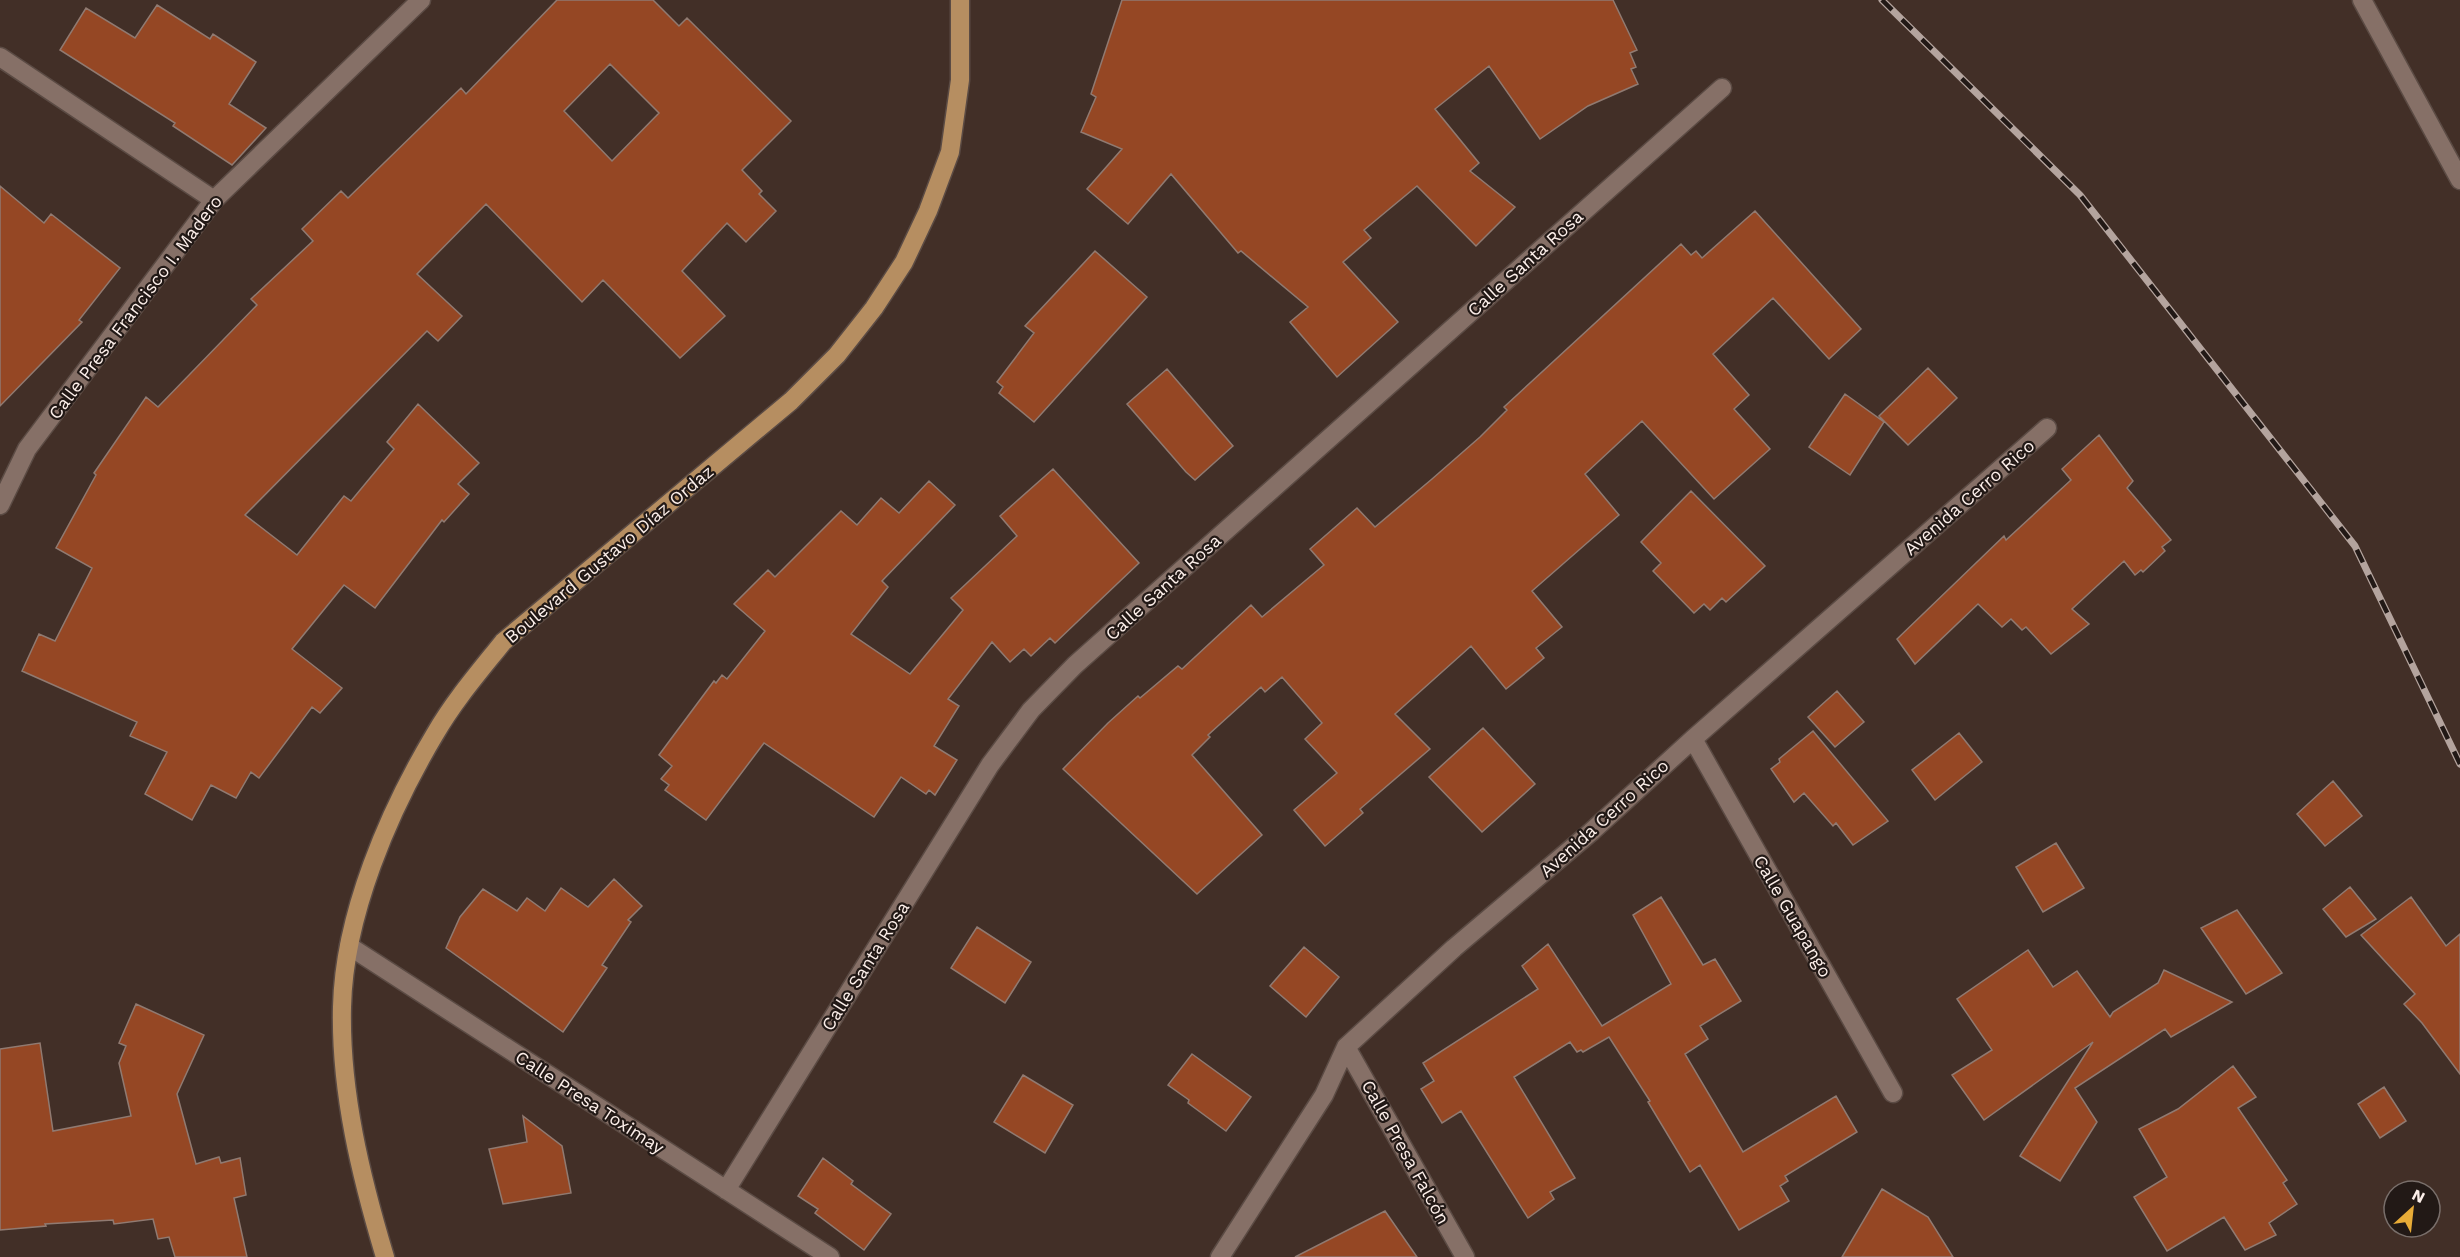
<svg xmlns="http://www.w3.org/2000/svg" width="2460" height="1257" font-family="'Work Sans',sans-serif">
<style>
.building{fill:#954724;stroke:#907a71;stroke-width:1.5;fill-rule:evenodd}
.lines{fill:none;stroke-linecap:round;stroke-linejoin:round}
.street-casing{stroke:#5b4b44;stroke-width:21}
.primary-casing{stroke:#5b4b44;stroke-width:21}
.street{stroke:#867067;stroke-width:18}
.primary{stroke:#b68e61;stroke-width:18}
.rail-casing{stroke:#b4a49e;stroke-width:7}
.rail{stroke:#221916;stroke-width:4.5;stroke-dasharray:14;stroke-linecap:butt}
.labels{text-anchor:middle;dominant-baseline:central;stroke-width:4.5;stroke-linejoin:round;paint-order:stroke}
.street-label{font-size:18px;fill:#fcefea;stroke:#221916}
</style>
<rect width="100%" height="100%" fill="#422f27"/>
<path class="building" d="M557,0H653L679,26L687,18L791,121L742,170L762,191L759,194L776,211L746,242L727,223L682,271L725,316L680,358L603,280L582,302L486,204L417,274L462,316L438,341L427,331L245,515L297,555L344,496L351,501L394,449L387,442L418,404L479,463L458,484L469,494L444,522L442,520L375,608L344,585L292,649L342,688L320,713L312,707L259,778L251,772L236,798L211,785L192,820L145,794L167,752L130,736L137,722L22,671L39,634L55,641L92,568L56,548L96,475L94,473L146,397L158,407L257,305L251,299L313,241L302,229L341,191L348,198L461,88L466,94ZM610,64L659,113L612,161L564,111Z
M1122,0H1613L1637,50L1630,53L1636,67L1631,69L1638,84L1588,106L1540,139L1489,66L1435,109L1479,163L1470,171L1515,207L1476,246L1417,186L1364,230L1371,238L1343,262L1398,322L1337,377L1290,322L1308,307L1241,251L1238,253L1171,174L1128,224L1087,189L1122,149L1081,132L1096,97L1091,94Z
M157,5L210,39L213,34L256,62L229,104L266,128L232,165L173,126L175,123L60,50L86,8L135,38Z
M0,186L44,223L51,214L120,268L79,320L82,322L0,406Z
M1755,211L1861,329L1829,359L1773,298L1713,354L1749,395L1734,409L1770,449L1714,499L1642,421L1585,474L1619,515L1532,591L1562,627L1536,648L1544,658L1506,689L1471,646L1395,714L1430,749L1360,809L1363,813L1325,846L1294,810L1337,773L1305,739L1322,723L1282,677L1265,692L1261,687L1208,735L1210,737L1192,755L1262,835L1197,894L1063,769L1108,723L1138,696L1140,698L1178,666L1182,669L1251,605L1262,617L1324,565L1310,549L1357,508L1375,527L1432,479L1480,437L1507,410L1504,407L1681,244L1691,255L1696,251L1702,258Z
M1095,251L1147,297L1034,422L999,393L1003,387L997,382L1034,333L1025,326Z
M1928,368L1957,398L1908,445L1879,416Z
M1167,369L1233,446L1195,480L1186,472L1127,404Z
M1845,394L1884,422L1850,475L1809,447Z
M2099,435L2133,481L2127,488L2171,540L2162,547L2165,551L2143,572L2141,570L2135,575L2124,561L2072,609L2089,624L2051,654L2026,627L2022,630L2011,619L2002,627L1978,604L1915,664L1897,639L2004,536L2006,540L2071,480L2062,469Z
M1053,469L1139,563L1055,643L1050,638L1031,656L1024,649L1010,662L992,642L948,699L959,706L934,746L957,760L935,795L929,790L926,794L901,777L874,817L764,743L706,820L665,790L669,785L661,779L672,766L659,755L714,681L716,683L722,675L727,679L765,631L734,604L768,570L775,577L841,511L857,525L881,498L899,513L929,481L955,505L882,581L888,587L851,634L910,674L963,610L951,598L1017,536L1000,516Z
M1691,491L1765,566L1726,602L1722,598L1710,610L1704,604L1694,613L1653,571L1661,563L1641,542Z
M1837,691L1864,722L1835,747L1808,717Z
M1483,728L1535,784L1482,832L1429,777Z
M1813,731L1888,821L1853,845L1836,823L1833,826L1804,793L1794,802L1771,769L1780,762L1779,759Z
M1959,733L1982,762L1935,800L1912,770Z
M2333,781L2362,816L2325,846L2297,814Z
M2056,843L2084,888L2043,912L2016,867Z
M614,879L642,906L628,920L631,922L602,965L607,968L563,1032L446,948L460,917L483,889L517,911L527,898L545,911L561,888L588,907Z
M2350,887L2376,919L2346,937L2323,909Z
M1661,897L1703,965L1715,959L1741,1001L1700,1026L1708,1039L1685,1054L1743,1152L1836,1096L1857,1132L1785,1176L1788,1181L1780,1186L1789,1201L1739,1230L1700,1165L1690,1172L1648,1102L1650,1101L1609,1037L1583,1052L1581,1050L1577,1052L1570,1042L1514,1077L1575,1178L1550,1192L1554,1199L1528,1218L1461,1111L1442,1123L1421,1089L1434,1081L1423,1063L1538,989L1522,966L1548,944L1602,1026L1671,984L1633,915Z
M2411,897L2446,946L2460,934V1074L2422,1023L2404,1004L2415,994L2361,935Z
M2237,910L2282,973L2246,994L2201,928Z
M977,927L1031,962L1005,1003L951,968Z
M1304,947L1339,977L1306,1017L1270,986Z
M2028,950L2053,987L2077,971L2110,1017L2113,1012L2158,983L2164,970L2232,1002L2171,1037L2165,1029L2075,1088L2097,1122L2060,1181L2020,1156L2093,1042L1984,1120L1952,1075L1992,1050L1957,999Z
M136,1004L204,1035L177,1094L196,1164L219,1157L221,1163L240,1158L246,1195L234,1198L247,1257H175L169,1237L158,1239L153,1219L114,1224L113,1220L45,1224L46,1226L0,1230V1049L40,1043L53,1131L131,1116L119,1063L126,1046L119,1043Z
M1192,1054L1251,1097L1226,1131L1188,1103L1189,1100L1168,1085Z
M2233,1066L2256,1097L2238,1108L2287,1180L2283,1183L2297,1204L2269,1223L2276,1235L2245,1250L2224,1217L2167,1251L2134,1197L2167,1177L2139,1129L2178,1109Z
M1023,1075L1073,1105L1045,1153L994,1122Z
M2384,1087L2406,1121L2380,1138L2358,1104Z
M523,1116L562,1146L571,1193L503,1204L489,1149L527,1142Z
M823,1158L853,1181L851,1184L891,1214L864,1250L815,1213L818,1209L798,1196Z
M1882,1189L1928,1217L1953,1257H1842Z
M1385,1211L1417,1257H1295Z"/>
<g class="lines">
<defs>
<path id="street" d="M2362,0L2460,180
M0,57L214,200
M0,505L27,449L214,200L421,0
M1693,739L1893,1093
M349,946L830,1257
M1346,1047L1465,1257
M726,1190L990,765L1031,710L1075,665L1722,88
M1220,1257L1324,1095L1346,1047L1454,948L1591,832L1693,739L2047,428"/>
<path id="primary" d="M385,1257C361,1177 340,1092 342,1007C344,915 389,811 435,734C454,701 479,672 503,642L791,401L837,355L874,308L904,262L928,211L950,152L960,80V0"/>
</defs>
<use href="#street" class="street-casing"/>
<use href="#primary" class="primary-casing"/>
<use href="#street" class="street"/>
<use href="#primary" class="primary"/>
<defs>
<path id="rail" d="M1882,0L2080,195L2355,546L2460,764"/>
</defs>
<use href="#rail" class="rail-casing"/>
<use href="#rail" class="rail"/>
</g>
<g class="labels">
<g class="street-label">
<text transform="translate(1525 263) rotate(-42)">Calle Santa Rosa</text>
<text transform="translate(135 307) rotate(-53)">Calle Presa Francisco I. Madero</text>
<text transform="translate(1969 497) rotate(-41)">Avenida Cerro Rico</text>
<text transform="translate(609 554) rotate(-40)">Boulevard Gustavo Díaz Ordaz</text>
<text transform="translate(1163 587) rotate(-42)">Calle Santa Rosa</text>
<text transform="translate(1604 818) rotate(-42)">Avenida Cerro Rico</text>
<text transform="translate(1793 916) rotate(60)">Calle Guapango</text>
<text transform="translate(865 966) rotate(-58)">Calle Santa Rosa</text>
<text transform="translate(590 1102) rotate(33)">Calle Presa Toximay</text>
<text transform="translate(1406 1152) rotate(61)">Calle Presa Falcón</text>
</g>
</g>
<g transform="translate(2412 1209) rotate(27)"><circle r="28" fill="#221916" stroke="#796f6b" stroke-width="1.5"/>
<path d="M0-4.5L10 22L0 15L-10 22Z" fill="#e8ab37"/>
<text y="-9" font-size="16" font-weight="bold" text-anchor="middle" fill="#fcefea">N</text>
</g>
</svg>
